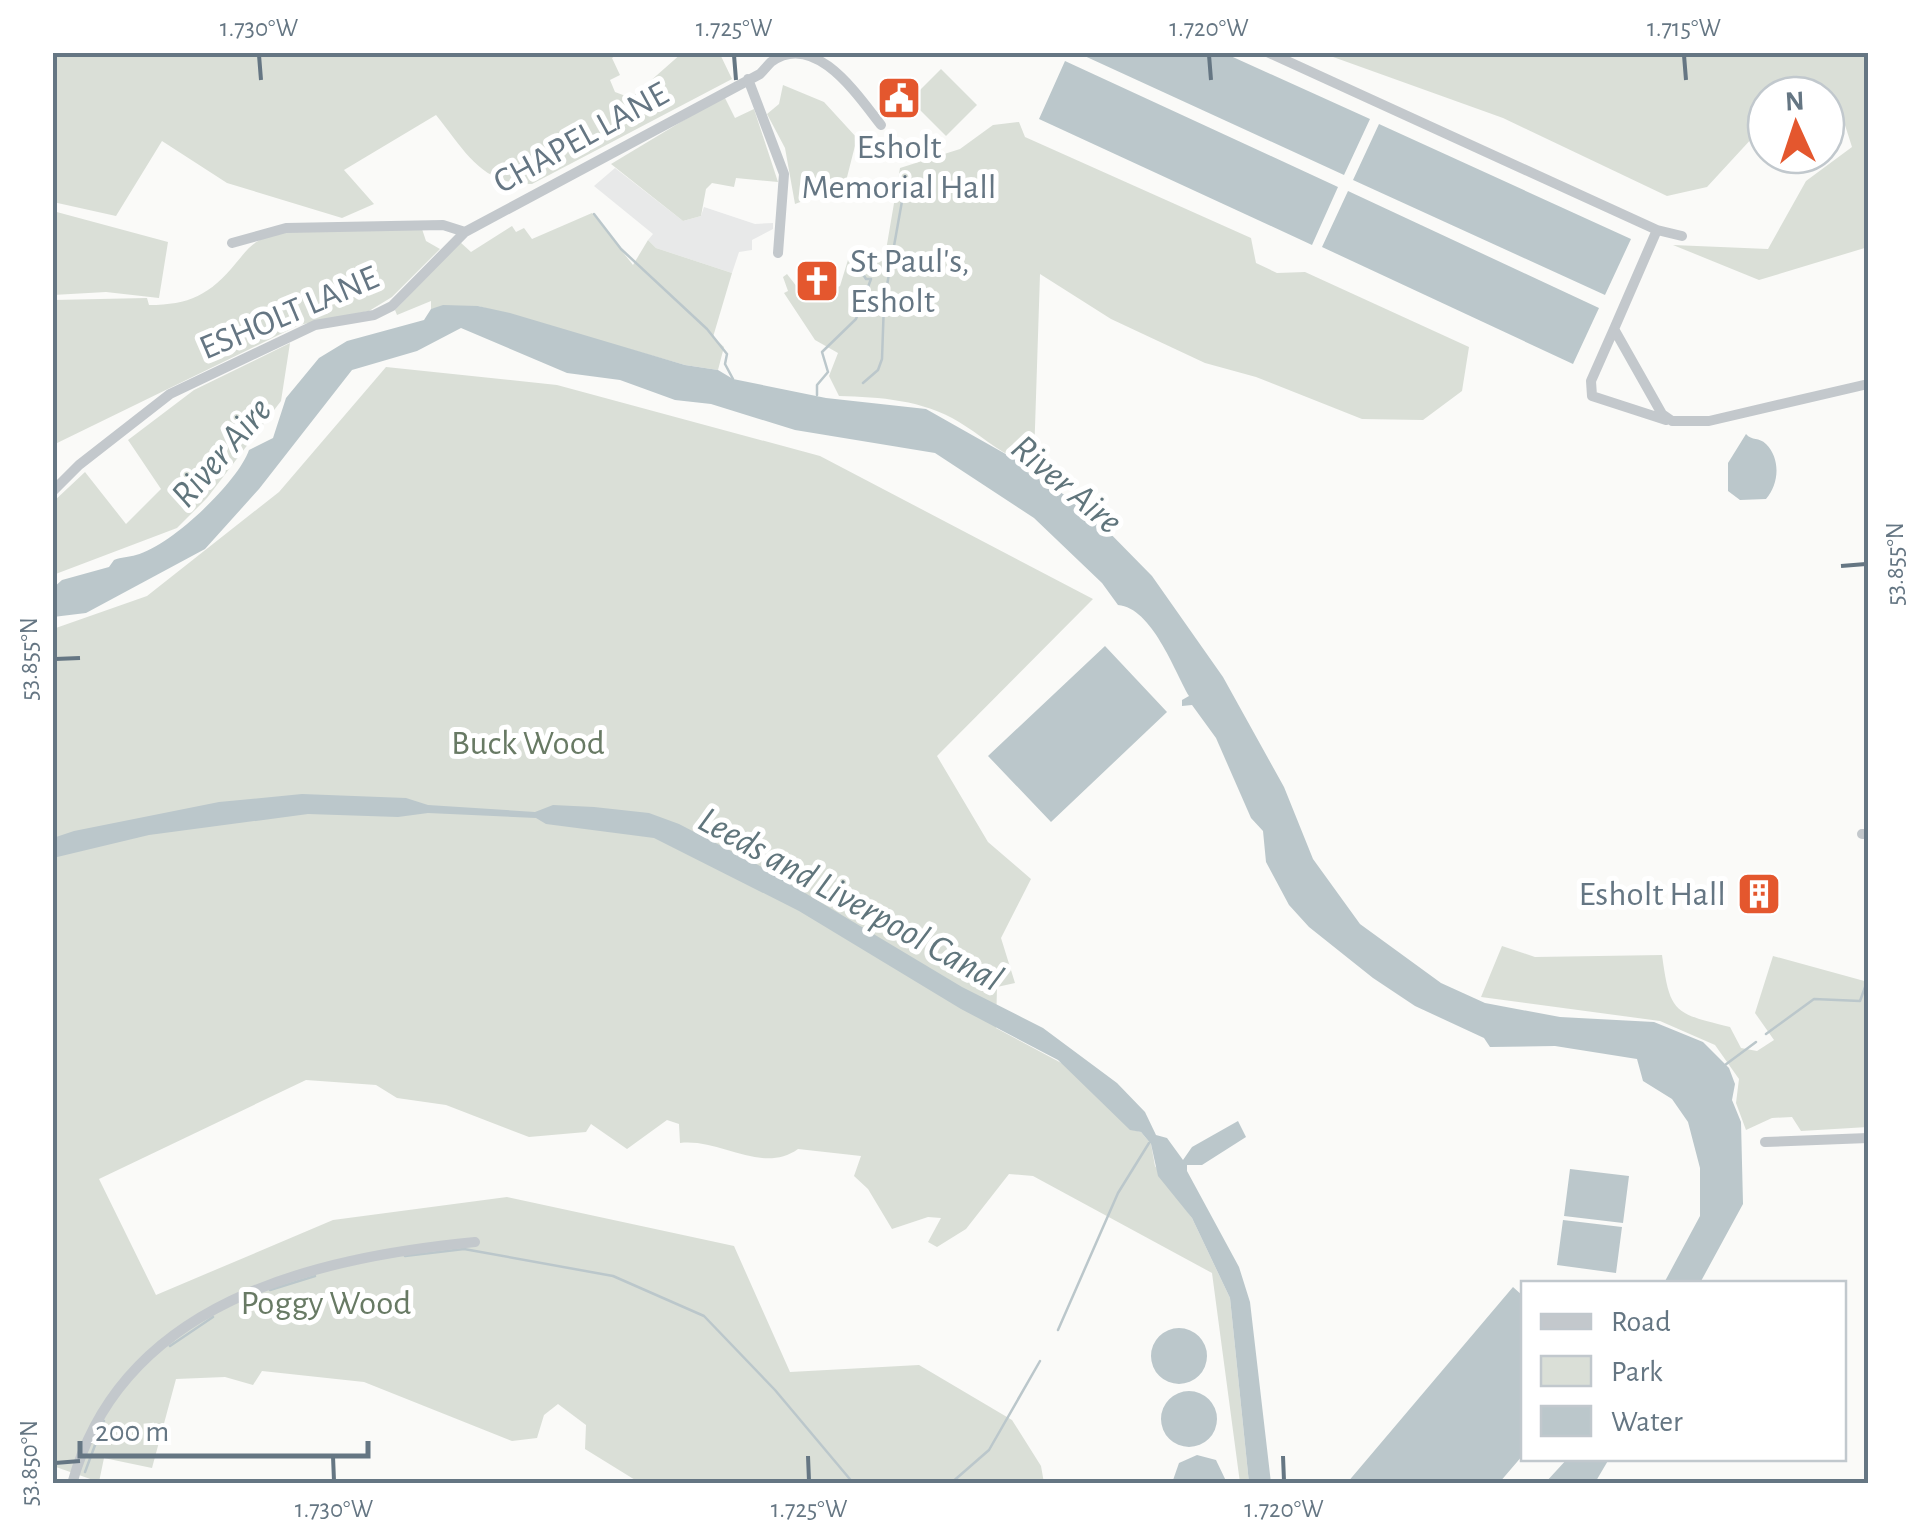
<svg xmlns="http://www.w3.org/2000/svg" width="1921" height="1536" font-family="'Alegreya Sans',sans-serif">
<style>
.built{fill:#e8e9e9}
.green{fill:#dadfd7}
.water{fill:#bbc7cb}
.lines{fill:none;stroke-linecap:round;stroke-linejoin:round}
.stream{stroke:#bbc7cb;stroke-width:2.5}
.minor{stroke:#c3c8cc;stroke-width:10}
.ticks{fill:none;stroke:#657683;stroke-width:4}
.labels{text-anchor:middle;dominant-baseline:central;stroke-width:10;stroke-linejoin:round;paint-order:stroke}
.street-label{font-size:35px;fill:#657683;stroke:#fff}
.poi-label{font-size:35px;fill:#657683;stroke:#fff}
.park-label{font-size:35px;fill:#687a64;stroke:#fff}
.water-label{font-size:38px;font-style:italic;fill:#60757c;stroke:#fff}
.neatline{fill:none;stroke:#657683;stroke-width:4}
.ticks-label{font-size:25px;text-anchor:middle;fill:#657683}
</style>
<rect width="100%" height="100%" fill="#fafaf8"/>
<path class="built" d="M615,168L683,221L701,216L704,207L755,224L773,223V229L752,240V250L739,252L732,273L656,248L648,240L653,234L594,186Z"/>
<path class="green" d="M719,52L732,79L532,184C481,185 466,152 436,115L344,170L374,204L342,218L227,183L162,141L116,216L53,202V53H619L612,58L620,75L610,80L615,92L631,98L682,53Z
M1322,53H1868V247L1759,280L1673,245L1768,249L1806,181L1852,147L1844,122L1826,125V95H1766V134L1754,136L1707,187L1667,196L1503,118Z
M941,69L977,105L946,136L910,100Z
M783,85L824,102L857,138L845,185L795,204L785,148L767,114L779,104Z
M724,96L735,118L754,109L778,182L736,178L734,187L712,183L706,189L701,216L683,221L611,164Z
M1019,122L1025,137L1251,238L1256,263L1277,273L1305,272L1469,347L1462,391L1423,420L1362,419L1256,377L1205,363L1111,319L1040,274L1034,458L1025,462C1001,455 981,435 959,422C923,400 880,397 839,396L829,376L838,353L815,340L784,293L788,291L783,277L787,274L808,301L840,286L851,250L884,262L900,168L960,149L993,125Z
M53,211L168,242L159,298L106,292L53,295Z
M592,213L633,265L648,240L656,248L732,273L713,337L724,347L718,370L685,365L478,306L431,309V301L397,315L395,310L460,242L471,252L512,226L516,232L524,228L532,239Z
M422,229L426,241L440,249L392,297L369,311L299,325L53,445V300L147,298L149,305C189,305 210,295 236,263C242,256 249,246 258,241C292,221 381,230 422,229Z
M290,343L281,401L207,498L177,528L53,575V502L85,472L126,524L161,489L128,440L194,390Z
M386,367L557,385L820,456L1093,599L937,756L988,842L1031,879L1001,938L1015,983L997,987L996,1028L1067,1066L1130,1129L1141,1132L1151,1144L1155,1166L1192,1218L1230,1298L1249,1483H1240L1212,1273L1033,1176L1009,1174L966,1229L937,1247L928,1242L941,1218L928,1217L892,1229L868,1189L854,1176L861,1156L798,1149C762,1175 720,1138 680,1143L679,1124L667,1120L627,1149L591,1124L586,1132L529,1137L446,1105L397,1098L376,1085L306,1080L99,1179L156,1295L333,1220L507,1197L734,1246L790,1372L919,1365L1012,1420L1041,1466L1044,1483L701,1484L695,1479L689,1483H640L585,1449L586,1425L558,1404L544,1415L537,1438L512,1441L364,1382L262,1371L253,1385L225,1377L176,1379L152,1468L104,1458L99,1482L53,1466V629L147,596L279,492Z
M1502,946L1535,957L1662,955C1670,1014 1674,1013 1730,1027L1741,1048L1757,1051L1774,1040L1755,1013L1773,956L1868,982V1127L1801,1131L1792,1117L1772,1118L1746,1130L1736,1103L1739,1079L1715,1045L1660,1021L1481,997Z"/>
<path class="water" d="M1078,53H1224L1370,119L1344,175Z
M1065,61L1338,187L1312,245L1039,119Z
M1379,124L1631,239L1605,295L1353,180Z
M1348,191L1599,308L1573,364L1322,247Z
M443,305L478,306L510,313L685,365L718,370L733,379L826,398L926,409L1025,465L1097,520L1152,576L1223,677L1284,787L1313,859L1360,924L1441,983L1485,1003L1560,1017L1654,1022L1703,1042L1729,1068L1735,1084L1732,1100L1741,1122L1743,1204L1700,1283H1664L1700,1216V1168L1688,1122L1672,1099L1643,1081L1637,1059L1555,1046L1490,1047L1484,1038L1415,1006L1373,978L1309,927L1289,905L1266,862L1263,831L1251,818L1216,738L1192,705L1182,706V700L1189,696C1174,670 1152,608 1118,605L1102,583L1034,518L935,453L795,430L711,404L675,400L620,380L567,373L461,328L417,351L352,370L259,489L205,549L86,613L53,617V588L62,580L109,567L114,560C121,557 129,557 136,555C171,546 238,482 249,450L273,438L286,398L319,358L347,341L424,320L431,309Z
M1746,434C1752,441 1759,437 1766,444C1781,459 1779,484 1766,499L1740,500L1728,491V463Z
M1105,646L1167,712L1051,822L988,756Z
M302,794L406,798L428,805L535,812L553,805L594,807L649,813L679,824L760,866L962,987L1043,1028L1117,1083L1145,1112L1156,1135L1167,1138L1183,1160L1192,1147L1238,1121L1246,1137L1202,1165H1187V1171L1239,1267L1250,1302L1271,1483H1249L1230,1298L1192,1218L1158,1176L1151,1144L1141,1132L1130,1130L1058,1060L961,1009L799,911L654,838L546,824L536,818L428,813L398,817L308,814L149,835L53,858V838L74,831L219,802Z
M1570,1169L1629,1176L1623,1223L1564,1216Z
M1563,1220L1622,1227L1616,1273L1557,1265Z
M1513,1287L1523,1296V1455L1499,1483H1347Z
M1151 1356a28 28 0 1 1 56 0a28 28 0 1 1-56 0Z
M1161 1419a28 28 0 1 1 56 0a28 28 0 1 1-56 0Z
M1197,1455L1216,1460L1227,1483H1172L1179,1463Z
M1568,1458H1609V1459L1596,1481L1545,1483Z"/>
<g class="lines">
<path class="stream" d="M594,214L621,249L707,329L727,354L725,364L733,379
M863,383L878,370L882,359L884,302L904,190
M817,395V385L828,372L822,352L856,319L871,279H866L851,255
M1766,1034L1814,999L1860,1001L1868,979
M1725,1065L1756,1042
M405,1256L464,1249L613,1276L704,1316L775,1390L854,1484
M270,1290L315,1276
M1058,1330L1118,1193L1149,1143
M170,1346L213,1317
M85,1472L104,1421
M81,1484L82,1481
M950,1484L989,1450L1040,1361"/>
<path class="minor" d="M1267,52L1657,230L1682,236
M748,79L784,174L778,253
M1657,230L1614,329L1662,414L1672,421H1709L1868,384
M232,243L286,228L443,225L465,232
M1614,329L1591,381L1592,396L1666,420
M52,492L79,465L170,394L315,325L374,315L392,306L465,232L760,74C764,70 767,66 771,62C815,30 858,96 881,125
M1862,834H1868
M1765,1142L1868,1138
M72,1484C121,1303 311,1258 475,1242"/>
</g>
<path class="ticks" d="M259,55L261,80M734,55L736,80M1209,55L1211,80M1684,55L1686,80M1841,566L1866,564M55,659L80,658M333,1456L334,1481M808,1456L809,1481M1283,1456L1284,1481M55,1463L80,1461"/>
<defs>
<symbol id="civic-square" viewBox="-11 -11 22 22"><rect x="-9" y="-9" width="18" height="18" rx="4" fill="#e4572e" stroke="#fff"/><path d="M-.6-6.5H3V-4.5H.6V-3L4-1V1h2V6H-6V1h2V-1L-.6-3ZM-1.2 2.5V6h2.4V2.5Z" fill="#fff"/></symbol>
<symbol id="church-square" viewBox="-11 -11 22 22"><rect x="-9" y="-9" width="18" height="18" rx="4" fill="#e4572e" stroke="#fff"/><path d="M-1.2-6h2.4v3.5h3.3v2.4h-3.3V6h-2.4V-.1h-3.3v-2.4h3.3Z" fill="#fff"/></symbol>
<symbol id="building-square" viewBox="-11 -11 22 22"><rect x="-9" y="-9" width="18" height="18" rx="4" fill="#e4572e" stroke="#fff"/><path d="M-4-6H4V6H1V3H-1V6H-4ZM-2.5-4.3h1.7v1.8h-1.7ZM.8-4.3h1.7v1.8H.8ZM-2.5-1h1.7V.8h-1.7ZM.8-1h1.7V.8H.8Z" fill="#fff"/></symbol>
</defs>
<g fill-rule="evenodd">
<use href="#civic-square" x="874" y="73" width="50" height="50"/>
<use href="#church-square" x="792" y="256" width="50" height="50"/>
<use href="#building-square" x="1734" y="869" width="50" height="50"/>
</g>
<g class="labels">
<g class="street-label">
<text transform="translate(581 138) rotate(-29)">CHAPEL LANE</text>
<text transform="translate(289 313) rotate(-23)">ESHOLT LANE</text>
</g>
<g class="poi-label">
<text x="899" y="147">Esholt<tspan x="899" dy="40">Memorial Hall</tspan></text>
<text x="850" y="261" text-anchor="start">St Paul's,<tspan x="850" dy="40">Esholt</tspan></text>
<text x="1726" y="894" text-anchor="end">Esholt Hall</text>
</g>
<g class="park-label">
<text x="528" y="743">Buck Wood</text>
<text x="326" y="1303">Poggy Wood</text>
</g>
<g class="water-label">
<text transform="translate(222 453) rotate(-49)">River Aire</text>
<text transform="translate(1066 485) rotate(40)">River Aire</text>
<text transform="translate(850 900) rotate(29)">Leeds and Liverpool Canal</text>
</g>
</g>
<rect width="1921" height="1536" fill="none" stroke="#ffffff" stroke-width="110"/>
<rect x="1521" y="1281" width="325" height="180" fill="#ffffff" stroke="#c1c8cd" stroke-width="2.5"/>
<rect x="1541" y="1314" width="50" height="15" fill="#c3c8cc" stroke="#c1c8cd" stroke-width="2.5"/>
<text x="1611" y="1331" font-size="30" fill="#657683">Road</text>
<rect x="1541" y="1356" width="50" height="30" fill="#dadfd7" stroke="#c1c8cd" stroke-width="2.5"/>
<text x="1611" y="1381" font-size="30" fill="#657683">Park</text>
<rect x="1541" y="1406" width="50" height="30" fill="#bbc7cb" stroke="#c1c8cd" stroke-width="2.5"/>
<text x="1611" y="1431" font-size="30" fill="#657683">Water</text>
<g transform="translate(1796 125) rotate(357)"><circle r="48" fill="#ffffff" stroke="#c1c8cd" stroke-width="2.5"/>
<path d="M0-8L18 38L0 25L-18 38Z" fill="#e4572e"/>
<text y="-15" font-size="28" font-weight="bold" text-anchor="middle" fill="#657683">N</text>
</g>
<path d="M80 1441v15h288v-15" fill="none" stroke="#657683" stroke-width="5"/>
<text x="95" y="1441" font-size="30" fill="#657683" stroke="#ffffff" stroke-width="8" paint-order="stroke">200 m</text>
<rect x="55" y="55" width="1811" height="1426" class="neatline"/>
<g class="ticks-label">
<text x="259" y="36">1.730°W</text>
<text x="734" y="36">1.725°W</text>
<text x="1209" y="36">1.720°W</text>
<text x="1684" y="36">1.715°W</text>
<text transform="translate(1894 564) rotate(-90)" y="9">53.855°N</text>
<text transform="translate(28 659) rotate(-90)" y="9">53.855°N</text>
<text transform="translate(28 1463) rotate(-90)" y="9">53.850°N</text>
<text x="334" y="1517">1.730°W</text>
<text x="809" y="1517">1.725°W</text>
<text x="1284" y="1517">1.720°W</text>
</g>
</svg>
